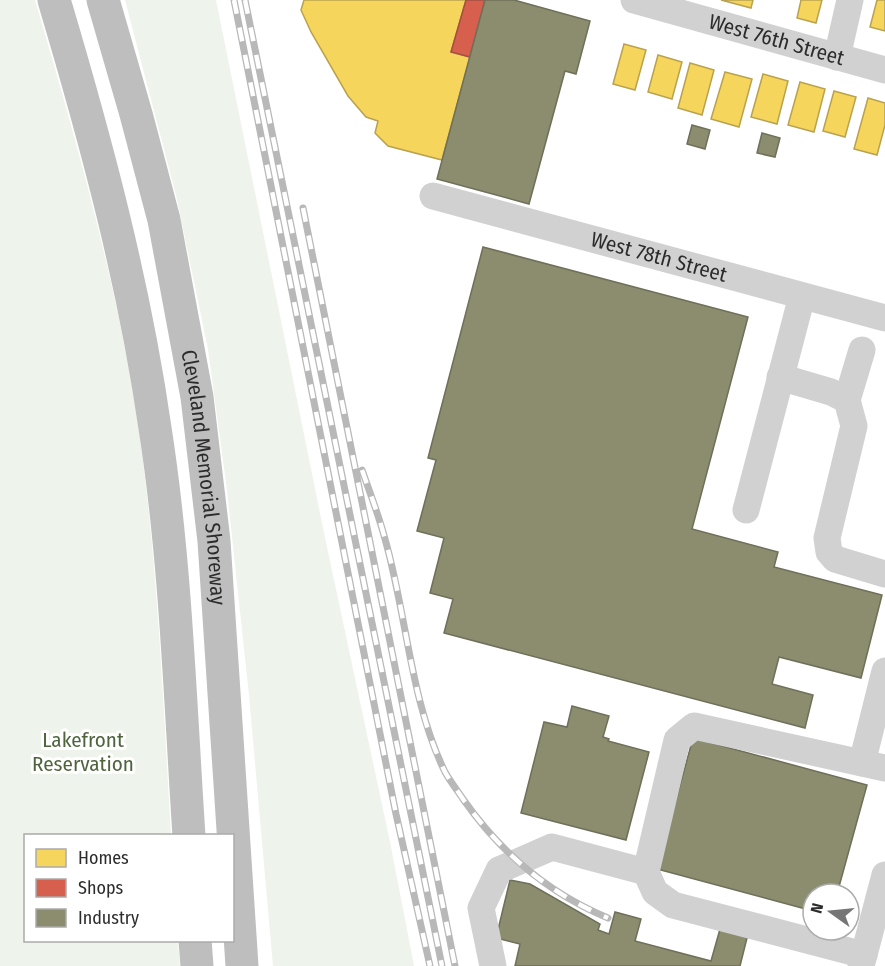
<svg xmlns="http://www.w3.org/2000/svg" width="885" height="966" font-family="'Fira Sans Condensed',sans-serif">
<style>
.green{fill:#eef3eb}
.homes{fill:#f6d55c;stroke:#b9a24e;stroke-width:1.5}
.shops{fill:#d6604d;stroke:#a35043;stroke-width:1.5}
.industry{fill:#8c8c6e;stroke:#6f6f5a;stroke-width:1.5}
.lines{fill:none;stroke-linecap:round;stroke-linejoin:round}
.minor{stroke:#d1d1d1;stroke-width:27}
.highway{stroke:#bebebe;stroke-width:33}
.rail-casing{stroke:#b8b8b8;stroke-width:7}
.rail{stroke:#fff;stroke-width:4.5;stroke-dasharray:14;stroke-linecap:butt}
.labels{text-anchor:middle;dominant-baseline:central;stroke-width:6;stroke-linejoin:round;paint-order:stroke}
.street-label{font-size:21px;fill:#2c2c2c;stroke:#fff}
.park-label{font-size:21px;fill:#4d643d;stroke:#fff}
</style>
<rect width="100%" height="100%" fill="#fff"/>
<path class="green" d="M0,0H35C73,129 110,259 133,392C157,538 162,688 171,835L26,836V940L178,941L180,966H0Z
M125,0H216L325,538L390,842L414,966H273L249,695L227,490L208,349L176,195Z"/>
<path class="homes" d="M304,0H466L451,52L470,57L442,160L388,146L375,133L378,121L366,117L348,96L311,32L301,10Z
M721,0H753L751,8Z
M801,0H822L816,23L797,18Z
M877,0H885V31L870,27Z
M624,44L646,50L635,90L613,84Z
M658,55L682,62L672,99L648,92Z
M690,63L714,70L702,115L678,108Z
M725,72L752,79L739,127L711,119Z
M763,74L788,81L777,124L751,117Z
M800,82L825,89L814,132L788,125Z
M834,91L856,97L845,137L823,131Z
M868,98L885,103V125L877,155L854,149Z"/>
<path class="shops" d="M466,0H485L470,57L451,52Z"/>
<path class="industry" d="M485,0H514L590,21L576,74L565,71L529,204L437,179Z
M692,125L710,130L705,149L687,144Z
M762,133L780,138L775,157L757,153Z
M483,247L748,317L692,529L778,552L774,567L882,595L861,678L779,657L772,684L813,695L805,728L444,633L453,599L430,593L444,538L417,531L436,460L428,458Z
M572,706L609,716L603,737L609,739L608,741L649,752L626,840L521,813L544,722L567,727Z
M693,738L867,785L837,894H813V911L657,869Z
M510,880L530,884L600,924L598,930L609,934L615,912L641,919L635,941L711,961L722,922L749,930L740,966H515L520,944L496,938Z"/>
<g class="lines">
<g class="minor">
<path id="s1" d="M634,0L885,70"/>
<path d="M837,57L850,0"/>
<path id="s2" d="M433,196L885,318"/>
<path d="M780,377L831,392L847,400L854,426L827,538L829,552L835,559L885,574"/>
<path d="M847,400L862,350"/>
<path d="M746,510L802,296"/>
<path d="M862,763L885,671"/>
<path d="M864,955L673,905L655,892L646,872L677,740L694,726L885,768"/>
<path d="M493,966L481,908L499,870L552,847L646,872"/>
<path d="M861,966L885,875"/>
</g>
<g class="highway">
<path d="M54,0C96,141 134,282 155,428C176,563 180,700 189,836"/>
<path id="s3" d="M103,0L136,114L164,220L197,397L214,541L242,966"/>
<path d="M195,940L197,966"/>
</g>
<defs>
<path id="rail" d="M234,0L396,814L430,966
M245,0L442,966
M303,208L455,966
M362,470C370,493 379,516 385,539C407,616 410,700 445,772C450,781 457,790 463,799C500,852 548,893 608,918"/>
</defs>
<use href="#rail" class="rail-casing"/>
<use href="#rail" class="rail"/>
</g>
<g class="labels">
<g class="street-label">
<text stroke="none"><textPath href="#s1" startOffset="148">West 76th Street</textPath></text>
<text stroke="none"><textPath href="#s2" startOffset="234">West 78th Street</textPath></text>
<text stroke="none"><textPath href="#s3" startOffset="489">Cleveland Memorial Shoreway</textPath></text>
</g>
<g class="park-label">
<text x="83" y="740">Lakefront<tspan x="83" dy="24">Reservation</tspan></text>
</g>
</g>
<rect x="24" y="834" width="210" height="108" fill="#ffffff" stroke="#ababab" stroke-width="1.5"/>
<rect x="36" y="849" width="30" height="18" fill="#f6d55c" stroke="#ababab" stroke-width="1.5"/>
<text x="78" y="864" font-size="18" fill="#2c2c2c">Homes</text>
<rect x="36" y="879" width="30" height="18" fill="#d6604d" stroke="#ababab" stroke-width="1.5"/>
<text x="78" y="894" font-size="18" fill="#2c2c2c">Shops</text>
<rect x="36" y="909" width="30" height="18" fill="#8c8c6e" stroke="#ababab" stroke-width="1.5"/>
<text x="78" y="924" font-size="18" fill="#2c2c2c">Industry</text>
<g transform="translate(831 912) rotate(285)"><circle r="28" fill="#ffffff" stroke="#ababab" stroke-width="1.5"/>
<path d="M0-4.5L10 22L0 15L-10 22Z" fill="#767676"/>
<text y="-9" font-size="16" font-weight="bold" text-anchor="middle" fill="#2c2c2c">N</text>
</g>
</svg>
